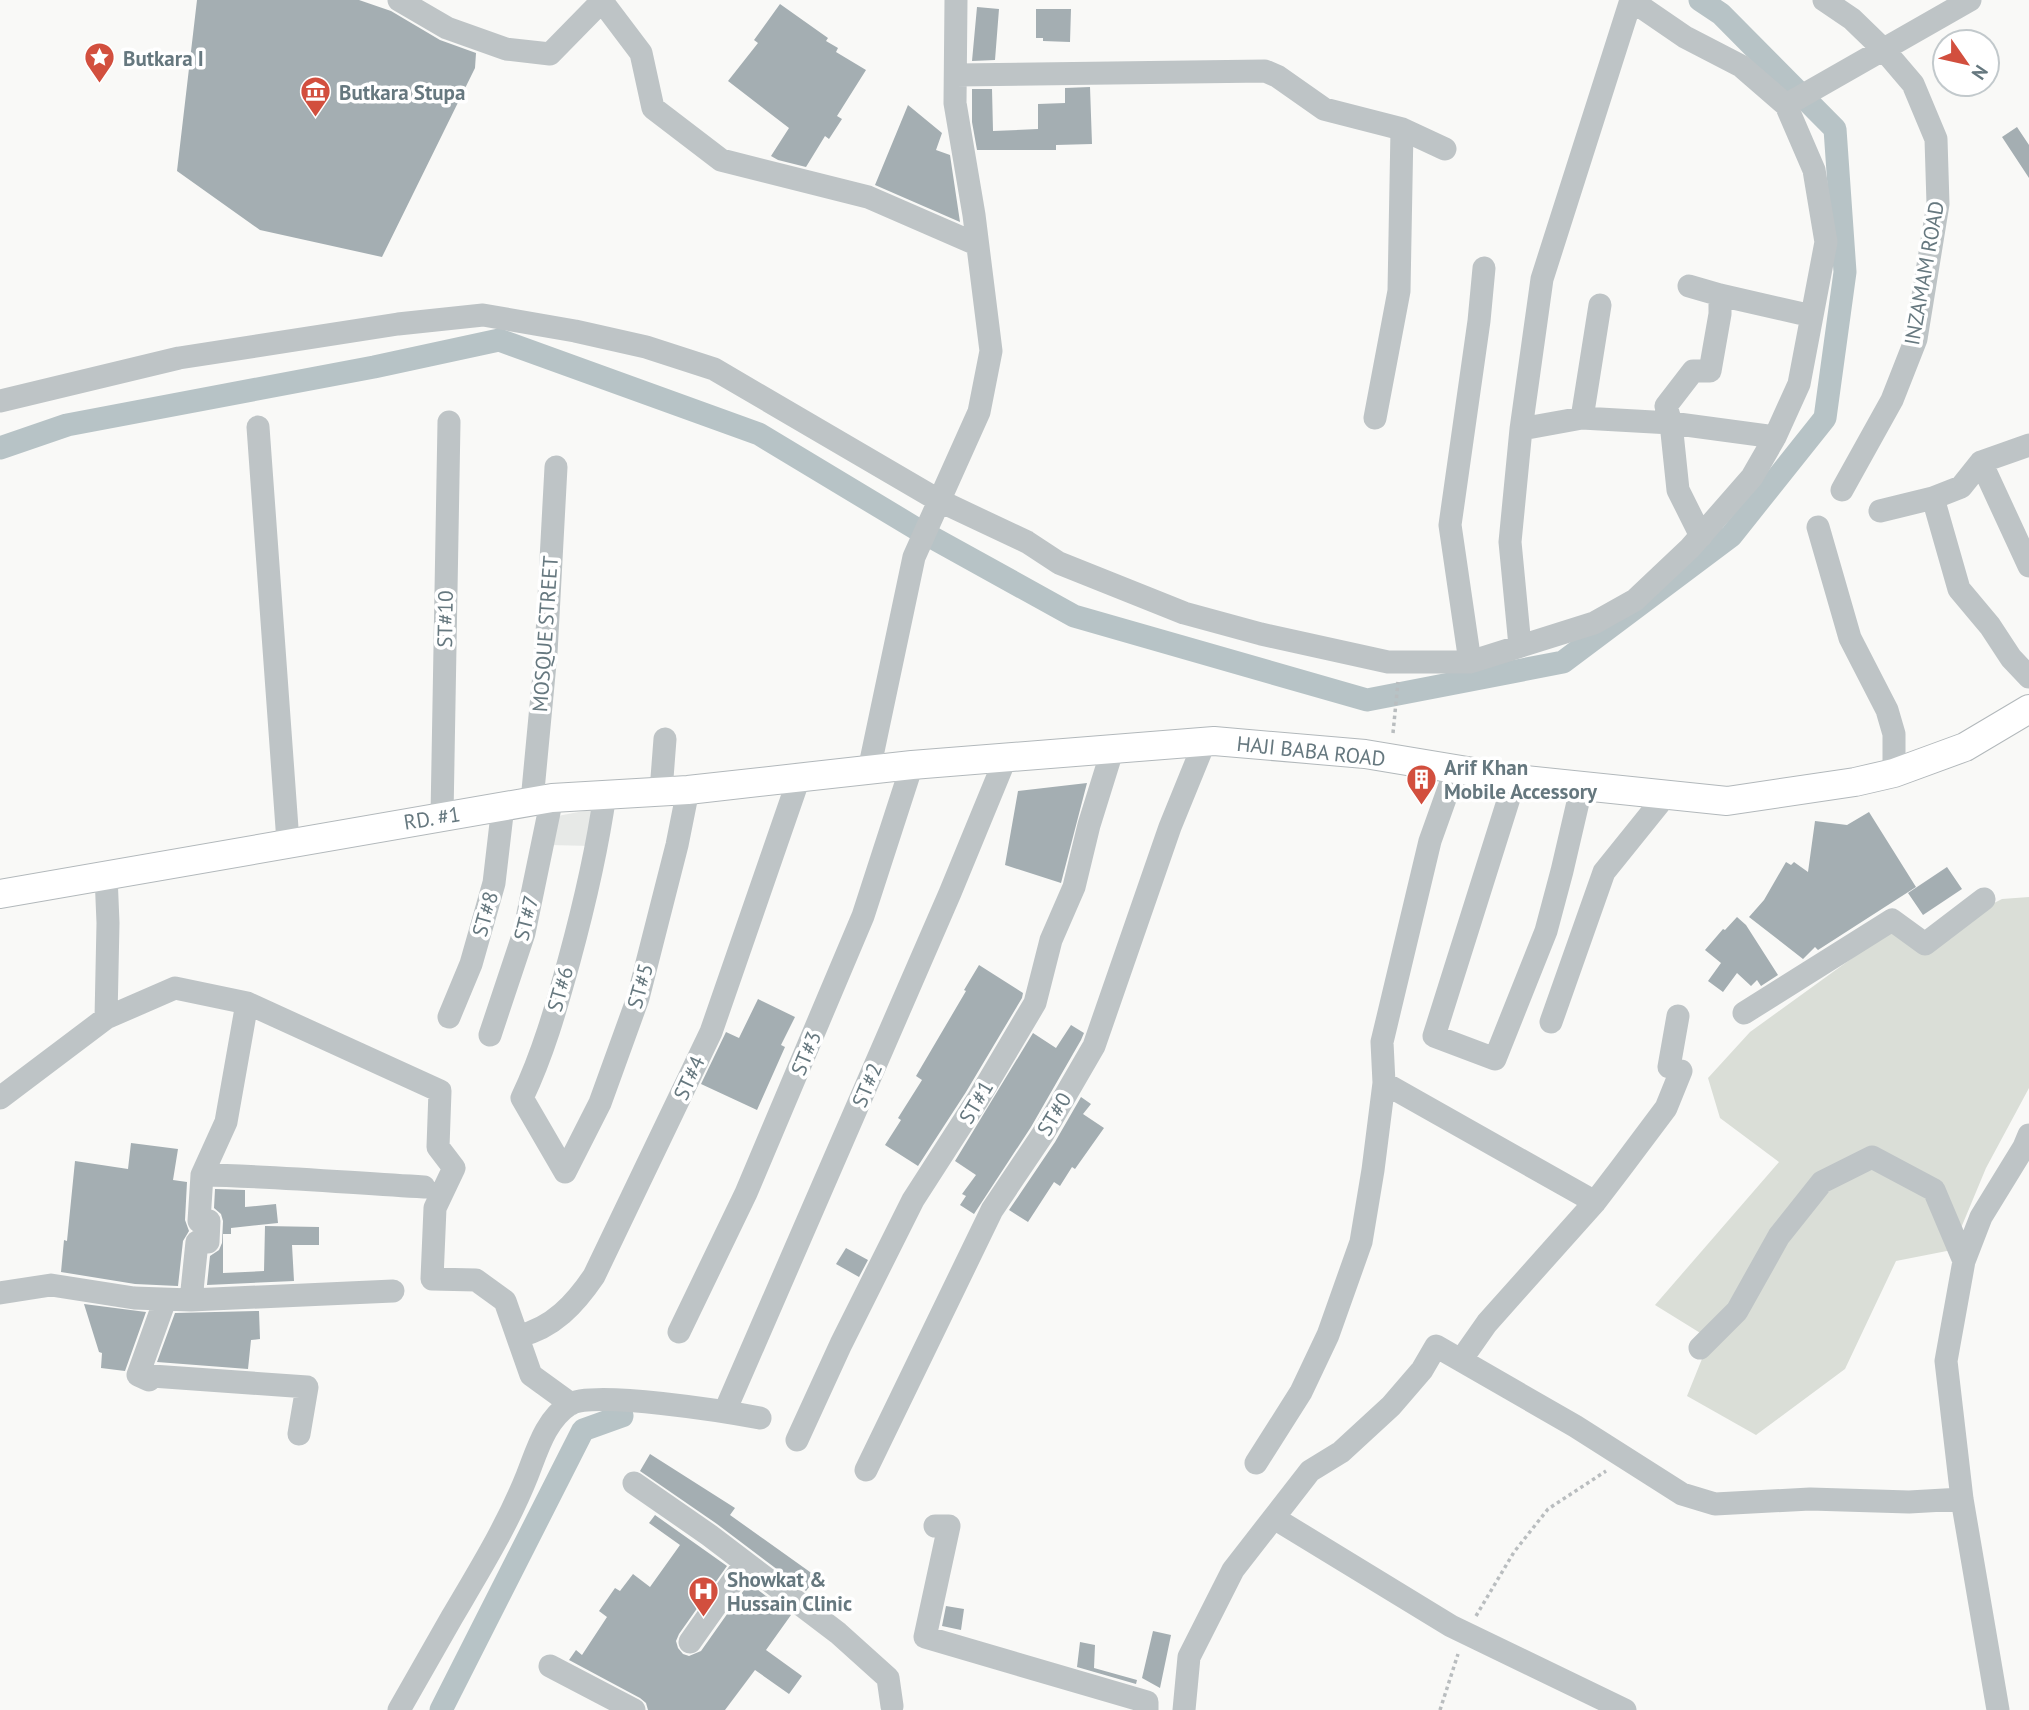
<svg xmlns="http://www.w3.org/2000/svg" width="2029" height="1710" font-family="'PT Sans',sans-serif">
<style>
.built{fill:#e7e9e7}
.green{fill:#daded7}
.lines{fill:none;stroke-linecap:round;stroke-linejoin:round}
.canal{stroke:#b7c3c6;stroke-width:23}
.building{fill:#a4aeb2}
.major-casing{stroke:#b2b8bb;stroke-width:30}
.path{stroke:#b9bdbf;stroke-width:3.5;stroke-dasharray:3.5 3.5;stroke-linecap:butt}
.minor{stroke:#bec4c6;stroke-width:23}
.major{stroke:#fff;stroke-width:28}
.labels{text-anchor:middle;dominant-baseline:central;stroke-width:7;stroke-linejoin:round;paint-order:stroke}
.poi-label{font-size:21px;font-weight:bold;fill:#66787f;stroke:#fff;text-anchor:start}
.street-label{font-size:21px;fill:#66787f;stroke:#fff}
</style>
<rect width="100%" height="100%" fill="#f9f9f7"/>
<path class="built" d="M600,808L592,846L549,845L552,817Z"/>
<path class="green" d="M2029,897V1088L1986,1168L1961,1228L1957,1249L1896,1261L1845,1369L1756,1435L1687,1396L1710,1339L1655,1305L1779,1162L1720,1118L1708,1078L1750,1032L1891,930L1926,955L1982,909L2002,899Z"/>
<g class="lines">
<path class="canal" d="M0,448L67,425L374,367L499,340L759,434L915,528L1074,616L1367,700L1563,662L1731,536L1825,418L1845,272L1835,129L1721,14L1700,0
M441,1710L583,1430L622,1416"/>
</g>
<path class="building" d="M197,0H359L391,11L440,40L476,53L475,68L382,257L260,230L177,171Z
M780,4L828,38L826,41L838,48L836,52L866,70L837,116L842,119L829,139L825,136L806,167L778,160L771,156L789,128L728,81L758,43L754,40Z
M977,7L999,9L995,60L972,61Z
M1036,9H1071L1070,42L1043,41V38H1036Z
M1090,87L1092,144L1056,145V150H977L972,122V89H992L993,131L1038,129V104L1065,103V88Z
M908,105L942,133L936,150L950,155L960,222L875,185Z
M2017,127L2029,145V178L2002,137Z
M1087,783L1061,883L1005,865L1018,791Z
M1869,812L1916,887L1818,950L1815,947L1803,959L1749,917L1764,900L1786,862L1791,865L1794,862L1808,872L1815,821L1847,825Z
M1947,867L1962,889L1923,915L1908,893Z
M1737,917L1746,925L1778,975L1761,986L1757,980L1751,986L1737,973L1723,992L1708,981L1721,963L1705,950L1723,929L1725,930Z
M979,965L1023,993L1022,998L966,1092L918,1166L885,1145L901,1120L898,1118L922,1080L916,1076L966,991L964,990Z
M758,999L795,1017L781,1045L785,1047L757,1110L701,1084L726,1032L739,1038Z
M1071,1025L1084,1033L1081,1040L1031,1127L974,1214L960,1205L966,1196L962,1194L976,1175L955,1161L1033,1033L1056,1048Z
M1081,1097L1091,1104L1083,1114L1104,1128L1075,1169L1072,1167L1060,1186L1054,1182L1028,1222L1009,1210L1055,1142Z
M131,1143L178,1149L173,1180L187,1182L185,1220L189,1231L183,1241L178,1286L135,1284L61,1272L64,1240L67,1241L75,1161L128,1169Z
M215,1189L245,1190V1207L276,1204L278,1223L231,1228V1234H223V1273L264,1271L265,1226L319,1227V1245H292L294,1281L207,1285L210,1256L219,1250L222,1243L223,1221L221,1214L214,1208Z
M846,1248L868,1260L859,1277L836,1264Z
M84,1304L146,1312L125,1371L101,1368L102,1353L99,1352Z
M259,1311L260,1339L251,1340L248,1369L157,1362L175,1313Z
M650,1454L735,1508L730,1515L817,1577L806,1591L717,1524L640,1471Z
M655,1515L727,1566L679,1634L676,1641L678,1648L683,1654L689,1656L701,1651L749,1583L791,1615L766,1650L802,1676L789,1694L755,1670L725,1710H648L646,1703L640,1698L569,1660L576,1650L582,1655L607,1617L599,1611L615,1588L620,1591L633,1574L650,1587L680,1545L649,1523Z
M946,1606L964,1609L961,1630L942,1626Z
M1153,1631L1171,1635L1160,1688L1142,1678Z
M1080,1642L1095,1645L1094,1668L1137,1680L1136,1684L1077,1667Z"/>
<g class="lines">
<defs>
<path id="major" d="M0,894L552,798L688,790L912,765L1214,741L1365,754L1515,779L1727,801L1855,782L1894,773L1965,747L2029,709"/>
</defs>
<use href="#major" class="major-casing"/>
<path class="path" d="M1393,733L1398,682
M1476,1616L1514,1552L1548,1509L1606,1471
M1440,1710L1458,1654"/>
<path class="minor" d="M399,0L447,28L506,49L550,54L602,1
M601,0L641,53L653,108L721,160L868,197L976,244
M1824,0L1852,19L1884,50L1913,84L1936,139L1938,204L1916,339L1892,400L1842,490
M956,75L1265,71L1277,76L1324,109L1402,129L1445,149
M1786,105L1970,0
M1689,286L1720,295L1812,316
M0,401L179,358L398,324L483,315L575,331L646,347L714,369L938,500L1027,542L1059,563L1184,613L1261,634L1388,662H1470L1594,623L1635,600L1690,548L1752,477L1775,437L1799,384L1826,242L1814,170L1786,105L1741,66L1685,37L1631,0
M1375,418L1399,291L1402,129
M1582,418L1600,305
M258,427L288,842
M1521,429L1582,418L1671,423L1775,437
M1981,462L2029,566
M1933,498L1959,589L1990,626L2011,658L2029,677
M1880,511L1933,498L1961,487L1981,462L2029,445
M1818,527L1850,638L1887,710L1894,734V773
M1701,536L1678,490L1671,423L1666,406L1693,371H1710L1720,314V295
M1520,646L1510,542L1521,429L1542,279L1631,0
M1470,662L1450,525L1479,321L1484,268
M869,770L914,557L979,412L991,351L974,215L955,103L956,0
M1515,779L1434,1036L1495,1059L1546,931L1562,871L1582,785
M661,791L665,739
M532,801L546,653L556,467
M442,816L449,422
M106,875L108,923L106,1018
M1744,1013L1892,920L1925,944L1984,899
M449,1017L471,964L494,883L503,806
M1551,1022L1604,872L1666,795
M490,1035L524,933L552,798
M1669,1067L1678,1016
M1384,1083L1595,1202
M0,1098L106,1018L175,988L247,1003L440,1091L438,1147L454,1168L435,1208L432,1279L476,1280L505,1301L531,1375L571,1404
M565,1172L600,1103L638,998L677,845L688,790
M565,1172L522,1098C543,1054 556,1008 569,961C584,906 597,851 605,794
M202,1175C276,1176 350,1183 424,1187
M0,1293L51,1285L134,1298L191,1300L393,1291
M191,1300L197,1242H208L209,1221H199L202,1175L226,1122L247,1003
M679,1332L746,1193L863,916L912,765
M519,1336C553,1328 575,1304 594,1276L711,1032L799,778
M1700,1348L1737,1311L1779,1236L1822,1182L1872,1157L1934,1190L1964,1261
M1461,1360L1487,1323L1595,1202L1621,1168L1666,1108L1681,1071
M138,1375L307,1387L299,1434
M149,1380L138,1375L165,1300
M725,1411L950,893L1006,757
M797,1440L841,1344L913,1200L978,1099L1035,1003L1051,940L1074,887L1089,825L1113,748
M1256,1463L1301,1392L1328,1335L1361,1242L1373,1170L1384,1083L1382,1042L1430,841L1455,771
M866,1470L992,1210L1043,1134L1094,1046L1170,827L1205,741
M634,1483L709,1535L838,1633L888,1678L892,1706
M1274,1518L1451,1626L1625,1710
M935,1526H949L925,1637L1147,1702V1710
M690,1642L745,1564
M550,1666L634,1710
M399,1710C417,1679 434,1648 452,1617C479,1571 507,1526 527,1476C537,1451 545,1420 570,1404C593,1390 729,1412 760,1418
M1184,1710L1189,1657L1233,1570L1310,1471L1341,1452L1391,1406L1422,1370L1436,1346L1575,1426L1682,1494L1715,1504L1810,1499L1909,1502L1962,1499
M1998,1710L1962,1499L1946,1361L1964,1261L1981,1217L2024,1147L2029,1135"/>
<use href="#major" class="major"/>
</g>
<defs>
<symbol id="sight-pin" viewBox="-11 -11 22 30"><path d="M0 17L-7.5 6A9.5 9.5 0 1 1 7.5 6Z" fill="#d24f3e" stroke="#fff"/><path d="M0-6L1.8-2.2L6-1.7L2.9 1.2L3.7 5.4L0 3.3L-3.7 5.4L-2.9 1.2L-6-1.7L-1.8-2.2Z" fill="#fff"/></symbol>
<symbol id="museum-pin" viewBox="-11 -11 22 30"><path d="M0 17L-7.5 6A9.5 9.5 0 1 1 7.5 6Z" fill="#d24f3e" stroke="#fff"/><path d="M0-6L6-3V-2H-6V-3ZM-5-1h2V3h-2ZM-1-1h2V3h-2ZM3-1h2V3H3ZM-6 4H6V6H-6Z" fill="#fff"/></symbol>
<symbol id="building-pin" viewBox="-11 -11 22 30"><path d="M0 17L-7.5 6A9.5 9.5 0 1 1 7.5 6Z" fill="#d24f3e" stroke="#fff"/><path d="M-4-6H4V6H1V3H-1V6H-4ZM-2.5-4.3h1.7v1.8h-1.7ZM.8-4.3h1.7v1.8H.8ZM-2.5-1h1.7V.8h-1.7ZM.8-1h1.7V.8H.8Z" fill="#fff"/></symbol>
<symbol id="hospital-pin" viewBox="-11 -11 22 30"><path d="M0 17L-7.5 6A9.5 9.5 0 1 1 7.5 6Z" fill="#d24f3e" stroke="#fff"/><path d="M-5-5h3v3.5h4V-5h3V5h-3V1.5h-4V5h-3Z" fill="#fff"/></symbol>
</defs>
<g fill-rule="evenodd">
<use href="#sight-pin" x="82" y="40" width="35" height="47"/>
<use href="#museum-pin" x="298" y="74" width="35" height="47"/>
<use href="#building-pin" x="1404" y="762" width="35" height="47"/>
<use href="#hospital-pin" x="686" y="1574" width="35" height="47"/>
</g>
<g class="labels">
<g class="poi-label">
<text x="123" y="58">Butkara I</text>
<text x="339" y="92">Butkara Stupa</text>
<text x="1444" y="767">Arif Khan<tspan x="1444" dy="24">Mobile Accessory</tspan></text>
<text x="727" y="1579">Showkat &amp;<tspan x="727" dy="24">Hussain Clinic</tspan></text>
</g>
<g class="street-label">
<text transform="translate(1924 273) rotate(-80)">INZAMAM ROAD</text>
<text transform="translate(445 619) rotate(-89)">ST#10</text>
<text transform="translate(545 634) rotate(-86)">MOSQUE STREET</text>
<text transform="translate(1311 751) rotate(6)">HAJI BABA ROAD</text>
<text transform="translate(432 818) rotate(-9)">RD. #1</text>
<text transform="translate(485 914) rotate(-74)">ST#8</text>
<text transform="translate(526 918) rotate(-76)">ST#7</text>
<text transform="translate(640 986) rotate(-74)">ST#5</text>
<text transform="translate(560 989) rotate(-74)">ST#6</text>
<text transform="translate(806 1053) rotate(-67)">ST#3</text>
<text transform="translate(689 1078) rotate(-65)">ST#4</text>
<text transform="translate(867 1085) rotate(-67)">ST#2</text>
<text transform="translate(976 1102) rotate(-59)">ST#1</text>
<text transform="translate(1054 1114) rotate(-59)">ST#0</text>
</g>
</g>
<g transform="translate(1966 63) rotate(124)"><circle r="33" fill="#ffffff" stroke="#c2c9cc" stroke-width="2"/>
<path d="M0-5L12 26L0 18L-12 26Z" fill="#d24f3e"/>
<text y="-10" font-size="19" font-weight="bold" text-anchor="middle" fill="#66787f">N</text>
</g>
</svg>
